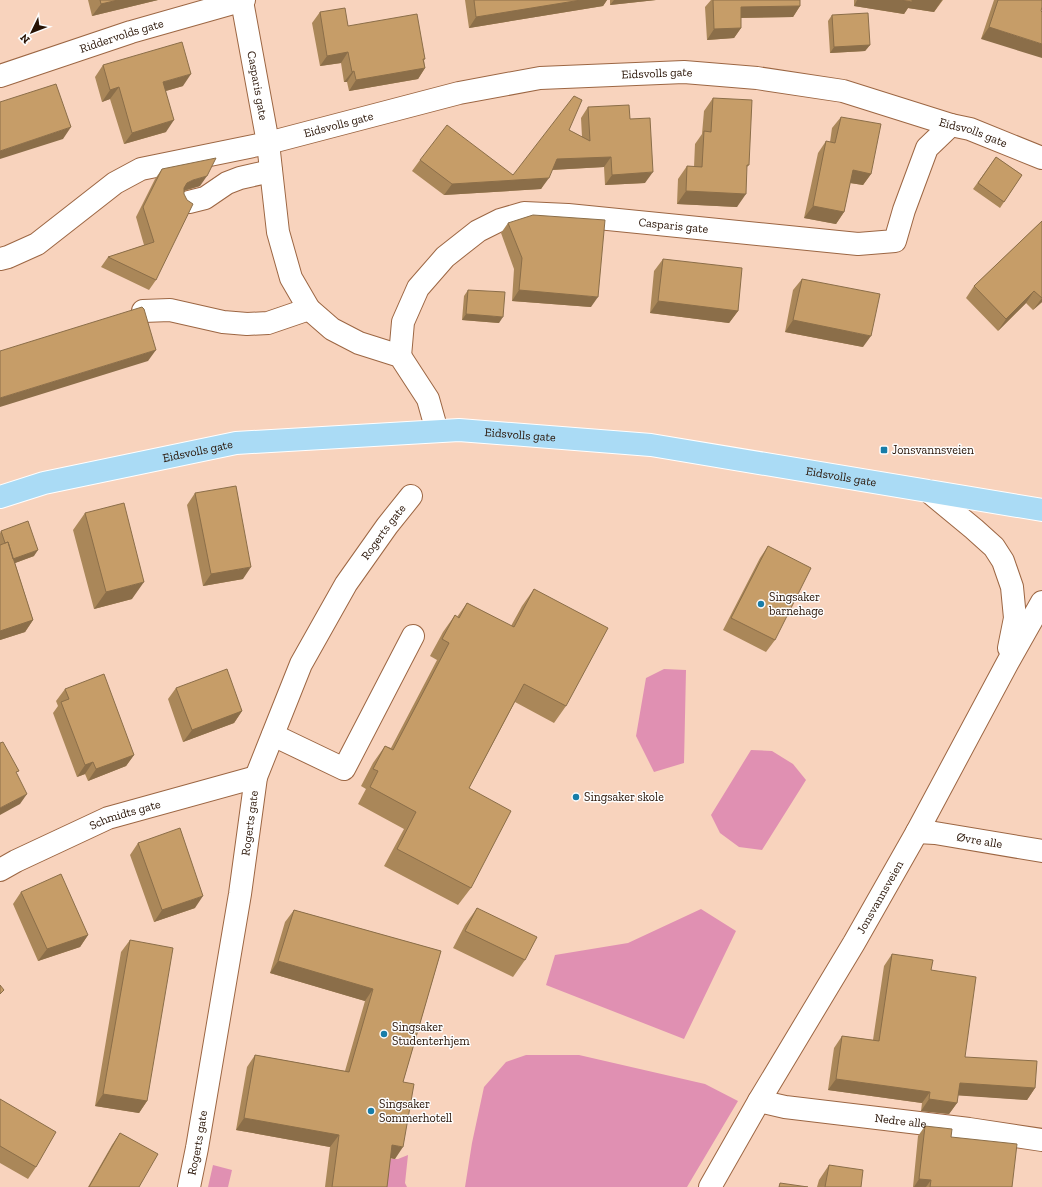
<svg xmlns="http://www.w3.org/2000/svg" width="1042" height="1187" font-family="'Zilla Slab',serif">
<style>
.green{fill:#e090b2}
.lines{fill:none;stroke-linecap:round;stroke-linejoin:round}
.minor-casing{stroke:#9c6643;stroke-width:24}
.major-casing{stroke:#fff;stroke-width:24}
.minor{stroke:#fff;stroke-width:22}
.major{stroke:#aadbf5;stroke-width:22}
.wall{fill:#aa8759}
.shaded-wall{fill:#8b6e49}
.building{fill:#c69d68;stroke:#8b6e49}
.poi-dot{fill:#187da8;stroke:#fdfdfd;stroke-width:1.5}
.labels{text-anchor:middle;stroke-width:3;stroke-linejoin:round;paint-order:stroke}
.street-label{font-size:12px;fill:#271204;stroke:#fdfdfd}
.poi-label{font-size:12px;fill:#271204;stroke:#fdfdfd;text-anchor:start}
</style>
<rect width="100%" height="100%" fill="#f8d3bd"/>
<path class="green" d="M664,669L686,670L684,763L654,772L636,736L646,678Z
M751,750L772,751L793,764L806,780L762,850L739,847L720,833L711,815Z
M701,909L736,931L684,1039L546,985L555,955L628,943Z
M526,1055H579L705,1084L738,1101L687,1187H465L472,1143L484,1087L506,1062Z
M408,1155L405,1183L407,1187H384L387,1159H398Z
M213,1165L232,1170L228,1187H208Z"/>
<g class="lines">
<g class="minor-casing">
<g id="minor">
<path id="s1" d="M242,1L268,143L278,232L291,278L309,309L332,329L359,343L400,356L428,399L437,431"/>
<path id="s2" d="M0,76L131,32L244,0"/>
<path d="M189,202L205,198L227,183L240,178L271,171"/>
<path id="s3" d="M0,259L8,257L37,244L115,183L141,169L268,143L459,93L540,78L684,72L757,78L843,91L951,125L970,129L1042,158"/>
<path d="M143,311L170,310L223,322L247,324L268,323L309,309"/>
<path id="s4" d="M400,356L403,322L418,288L445,257L478,231L500,220L524,213L568,215L858,244L895,241L904,210L927,148L951,125"/>
<path d="M928,491L974,529L994,547L1003,561L1012,587L1015,618L1009,648"/>
<path d="M273,735L344,769L413,636"/>
<path id="s5" d="M917,832L935,833L1042,851"/>
<path id="s6" d="M0,870L16,861L108,818L256,777"/>
<path id="s7" d="M759,1101L785,1107L969,1129L1042,1140"/>
<path id="s8" d="M189,1187L197,1148L240,894L256,777L301,664L346,584L387,526L411,496"/>
<path id="s9" d="M710,1187L759,1101L854,943L917,832L1008,662L1042,602"/>
</g>
</g>
<g class="major-casing">
<g id="major">
<path id="s10" d="M0,497L44,483L236,443L459,430L651,445L1042,510"/>
</g>
</g>
<use href="#minor" class="minor"/>
<use href="#major" class="major"/>
</g>
<path class="wall" d="M88,0H158L92,16Z
M465,0H607L603,6L469,28Z
M610,0H656L610,5Z
M711,0H800V6L793,17L741,18V28L734,38L707,40L705,7Z
M854,0H943L934,12L908,8L904,14L854,6Z
M994,0H1042L1041,11L981,39Z
M320,12L348,26L425,59L424,60L425,68L418,79L349,91L347,82H344L341,63L320,66L312,23Z
M832,15L870,45L865,51L830,53L828,21Z
M103,65L183,86L166,91V132L124,144L110,99L102,102L95,77Z
M713,98L749,165L747,167L737,207L677,204L678,179L687,166L694,167L695,144L702,134L704,111Z
M588,107L630,119L645,183L605,185L604,167L552,170L541,189L444,195L412,171L420,160L513,175L569,130L582,137L581,118Z
M841,117L871,174L863,185L850,183L844,212L836,224L804,218L818,153L826,141L830,142L832,128Z
M996,157L1022,175L1000,208L973,189Z
M162,169L200,186L184,191L156,280L149,290L101,267L108,257L144,245L136,217L155,179Z
M1042,221V302L1033,310L1026,303L998,331L966,298L974,286Z
M508,223L591,307L512,301L514,269L501,233Z
M663,259L738,311L729,323L650,313L654,271Z
M802,279L863,347L785,332L793,290Z
M468,290L499,323L462,320L464,296Z
M195,493L243,579L203,586L187,505Z
M85,513L132,599L94,609L73,530Z
M1,531L34,556L15,563L33,620L25,632L0,640V533Z
M768,546L775,640L766,652L723,630L760,558Z
M534,589L566,706L554,723L515,702L469,788L471,888L458,905L384,866L404,829L358,804L366,789L361,786L373,763L385,746L391,748L437,660L430,656L443,632L455,615L457,617L467,603L511,626L522,606Z
M176,688L242,711L234,723L183,742L168,699Z
M65,689L134,755L126,766L88,781L85,774L77,777L53,713L58,706L56,701Z
M138,843L195,908L154,922L130,855Z
M21,892L88,935L80,947L38,961L13,904Z
M477,908L525,960L513,977L453,948L465,925Z
M294,910L441,951L403,1082L395,1159L390,1158L387,1187H325L330,1147L236,1130L247,1067L255,1055L345,1071L365,1001L270,973L285,922Z
M130,940L147,1101L139,1113L95,1106L121,952Z
M892,954L931,970L965,1057L1035,1088L1027,1100L958,1095L957,1103L949,1114L921,1111L922,1103L828,1090L834,1048L842,1036L873,1040L884,966Z
M0,1099L36,1167L28,1179L0,1163Z
M925,1126L951,1137L1012,1187H913L918,1136Z
M120,1133L139,1187H88L112,1145Z
M829,1165L861,1187H817L819,1180Z"/>
<path class="shaded-wall" d="M118,0H158L92,16L101,4Z
M581,0H607L603,6L469,28L476,17Z
M614,0H656L610,5Z
M857,0H942L934,12L908,8L904,14L854,6Z
M800,6L793,17L733,18L741,7Z
M989,27L1042,44V58L981,39Z
M741,28L734,38L707,40L714,29Z
M870,45L865,51L830,53L834,47Z
M348,52L341,63L320,66L327,56Z
M425,68L418,79L349,91L356,80Z
M354,71L347,82H344L352,72Z
M191,74L183,86L155,94L163,82Z
M119,87L110,99L102,102L110,90Z
M174,120L166,132L124,144L132,133Z
M71,127L63,139L0,159V151Z
M611,157L604,167L549,170L557,159Z
M853,170L871,174L863,185L844,182Z
M653,172L645,183L605,185L612,175Z
M207,176L200,186L186,190L180,193L187,183L193,180Z
M549,178L541,189L444,195L452,184Z
M686,191L746,194L737,207L677,204Z
M813,206L844,212L836,224L804,218Z
M519,290L598,297L591,307L512,301Z
M1034,291L1026,303L998,331L1006,319Z
M1042,298V302L1033,310Z
M658,301L738,311L729,323L650,313Z
M466,314L503,317L499,323L462,320Z
M793,320L871,336L863,347L785,332Z
M156,350L148,361L0,407V398Z
M38,550L34,556L7,566L11,560Z
M251,567L243,579L203,586L211,574Z
M144,582L132,599L94,609L106,592Z
M33,620L25,632L0,640V631Z
M242,711L234,723L183,742L192,730Z
M134,755L126,766L88,781L96,769Z
M93,762L85,774L77,777L85,765Z
M27,794L20,804L0,815V808Z
M203,896L195,908L154,922L162,910Z
M88,935L80,947L38,961L47,949Z
M278,961L373,989L365,1001L270,973Z
M836,1079L930,1092L922,1103L828,1090Z
M960,1083L1035,1088L1027,1100L952,1095Z
M103,1094L147,1101L139,1113L95,1106Z
M929,1099L957,1103L949,1114L921,1111Z
M244,1118L339,1135L330,1147L236,1130Z
M392,1145L403,1147L395,1159L384,1157Z
M919,1179L931,1180L926,1187H914Z"/>
<path class="building" d="M100,0H118L101,4Z
M474,0H581L476,17Z
M713,0H800V6L741,7V28L714,29Z
M900,0H912V2Z
M998,0H1042V7L1041,11L1042,12V44L989,27Z
M345,8L348,26L417,14L425,59H423L425,68L356,80L354,71L352,72L348,52L327,56L320,12Z
M868,13L870,45L834,47L832,15Z
M182,42L191,74L163,82L174,120L132,133L119,87L110,90L103,65Z
M56,84L71,127L0,151V102Z
M574,96L582,100L569,130L590,141L588,107L629,105L630,119L650,118L653,172L612,175L611,157L557,159L549,178L452,184L420,160L447,125L513,175Z
M713,98L752,100L749,165H747L746,194L686,191L687,166L702,167L704,131L711,132Z
M841,117L881,124L871,174L853,170L844,212L813,206L826,141L835,143Z
M996,157L1022,175L1004,202L978,183Z
M216,158L207,176L193,180L187,183L184,188V194L187,200L193,204L156,280L108,257L154,242L143,207L162,169Z
M533,215L605,220L598,297L519,290L522,258L508,223Z
M1042,221V298L1034,291L1006,319L974,286Z
M663,259L742,268L738,311L658,301Z
M802,279L880,294L871,336L793,320Z
M468,290L505,292L503,317L466,314Z
M142,307L144,309L156,350L0,398V351Z
M236,486L251,567L211,574L195,493Z
M124,503L144,582L106,592L85,513Z
M28,521L38,550L13,559L8,542L5,543L1,531Z
M8,542L33,620L0,631V545Z
M768,546L811,568L775,640L731,618Z
M534,589L608,628L566,706L524,684L469,788L511,811L471,888L397,849L416,812L370,787L378,771L373,769L385,746L393,750L449,643L442,639L455,615L459,618L467,603L514,627Z
M227,669L242,711L192,730L176,688Z
M104,674L134,755L96,769L93,762L85,765L61,702L69,699L65,689Z
M3,742L19,771L16,772L27,794L0,808V743Z
M180,828L203,896L162,910L138,843Z
M61,874L88,935L47,949L21,892Z
M477,908L537,937L525,960L465,931Z
M294,910L441,951L403,1082L414,1084L403,1147L392,1145L387,1187H332L339,1135L244,1118L255,1055L349,1072L373,989L278,961Z
M130,940L173,948L147,1101L103,1094Z
M892,954L933,960L931,970L976,977L965,1057L1037,1061L1035,1088L960,1083L957,1103L929,1099L930,1092L836,1079L842,1036L879,1041Z
M0,985L4,990L0,994Z
M0,1099L56,1132L36,1167L0,1146Z
M925,1126L952,1129L951,1137L1017,1144L1012,1187H930L931,1180L919,1179Z
M120,1133L158,1154L139,1187H89Z
M829,1165L863,1170L861,1187H825Z
M780,1183L808,1187H779Z"/>
<g class="poi-dot">
<rect x="880" y="446" width="8" height="8" rx="2"/>
<circle cx="761" cy="604" r="4"/>
<circle cx="576" cy="797" r="4"/>
<circle cx="384" cy="1034" r="4"/>
<circle cx="371" cy="1111" r="4"/>
</g>
<g class="labels">
<g class="street-label">
<text dy="4" stroke="none"><textPath href="#s2" startOffset="128">Riddervolds gate</textPath></text>
<text dy="4" stroke="none"><textPath href="#s3" startOffset="695">Eidsvolls gate</textPath></text>
<text dy="4" stroke="none"><textPath href="#s1" startOffset="86">Casparis gate</textPath></text>
<text dy="4" stroke="none"><textPath href="#s3" startOffset="371">Eidsvolls gate</textPath></text>
<text dy="4" stroke="none"><textPath href="#s3" startOffset="1019">Eidsvolls gate</textPath></text>
<text dy="4" stroke="none"><textPath href="#s4" startOffset="354">Casparis gate</textPath></text>
<text dy="4" stroke="none"><textPath href="#s10" startOffset="527">Eidsvolls gate</textPath></text>
<text dy="4" stroke="none"><textPath href="#s10" startOffset="203">Eidsvolls gate</textPath></text>
<text dy="4" stroke="none"><textPath href="#s10" startOffset="851">Eidsvolls gate</textPath></text>
<text dy="4" stroke="none"><textPath href="#s8" startOffset="693">Rogerts gate</textPath></text>
<text dy="4" stroke="none"><textPath href="#s6" startOffset="137">Schmidts gate</textPath></text>
<text dy="4" stroke="none"><textPath href="#s8" startOffset="369">Rogerts gate</textPath></text>
<text dy="4" stroke="none"><textPath href="#s5" startOffset="63">Øvre alle</textPath></text>
<text dy="4" stroke="none"><textPath href="#s9" startOffset="336">Jonsvannsveien</textPath></text>
<text dy="4" stroke="none"><textPath href="#s7" startOffset="143">Nedre alle</textPath></text>
<text dy="4" stroke="none"><textPath href="#s8" startOffset="45">Rogerts gate</textPath></text>
</g>
<g class="poi-label">
<text x="892" y="454">Jonsvannsveien</text>
<text x="769" y="601">Singsaker<tspan x="769" dy="14">barnehage</tspan></text>
<text x="584" y="801">Singsaker skole</text>
<text x="392" y="1031">Singsaker<tspan x="392" dy="14">Studenterhjem</tspan></text>
<text x="379" y="1108">Singsaker<tspan x="379" dy="14">Sommerhotell</tspan></text>
</g>
</g>
<g transform="translate(32 32) rotate(227)" stroke="#fdfdfd" stroke-width="3" paint-order="stroke">
<path d="M0-3L7 15L0 10L-7 15Z" fill="#271204"/>
<text y="-6" font-size="11" font-weight="bold" text-anchor="middle" fill="#271204">N</text>
</g>
</svg>
